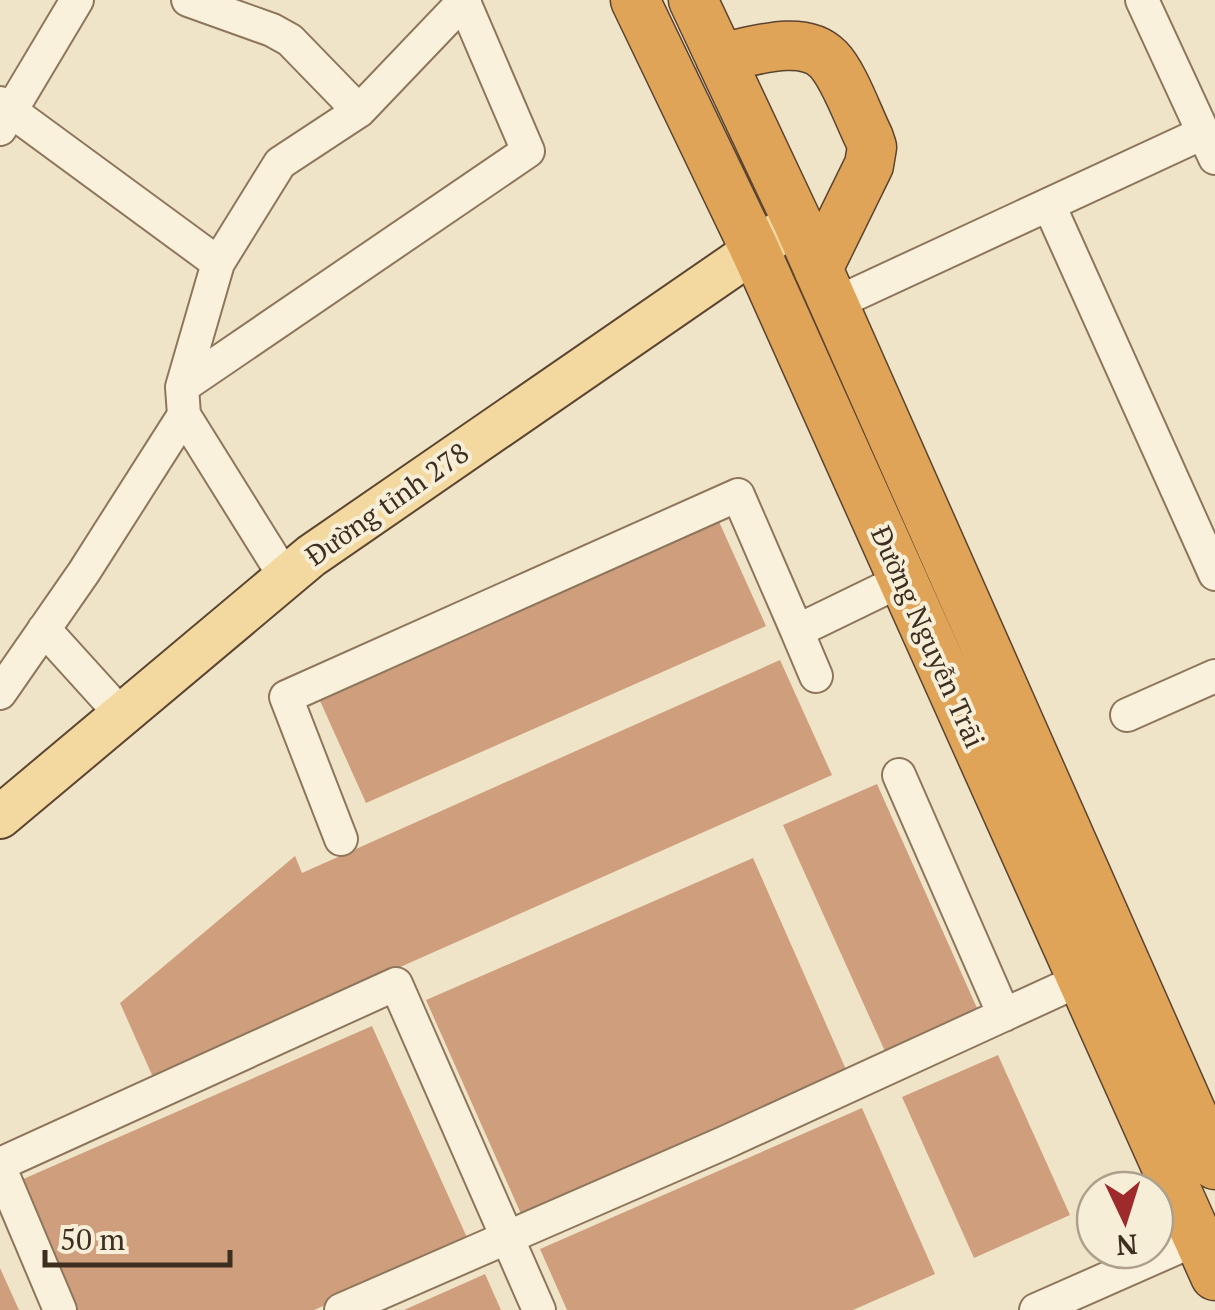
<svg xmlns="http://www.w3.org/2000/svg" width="1215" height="1310" font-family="'PT Serif',serif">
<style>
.building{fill:#cf9f7d}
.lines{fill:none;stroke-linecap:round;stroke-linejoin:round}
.minor-casing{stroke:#8d765c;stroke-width:36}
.major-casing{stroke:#5b4430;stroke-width:46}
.highway-casing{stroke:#5b4430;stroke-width:51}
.minor{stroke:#faf1dc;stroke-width:32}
.major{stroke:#f3d9a0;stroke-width:42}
.highway{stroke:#e0a458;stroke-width:48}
.labels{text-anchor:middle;stroke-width:8;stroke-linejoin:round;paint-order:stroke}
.street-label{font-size:28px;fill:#3d2e20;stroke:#f7eed8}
</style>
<rect width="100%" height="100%" fill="#f0e4c8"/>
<path class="building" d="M716,515L766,626L366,803L316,692Z
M780,660L832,775L353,988L156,1084L120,1003L295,856L302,873Z
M877,784L981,1017L888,1058L783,825Z
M753,858L848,1074L522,1216L426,1000Z
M372,1026L469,1242L314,1310H77L21,1180Z
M998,1055L1070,1215L974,1258L902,1097Z
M862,1108L935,1274L853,1310H567L540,1249Z
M0,1268L19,1310H0Z
M485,1274L501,1310H404Z"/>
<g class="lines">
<g class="minor-casing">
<path id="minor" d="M188,0L272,30L290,40L359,111
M1142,0L1215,158
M0,103L218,263
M0,129L77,0
M1049,205L1215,574
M834,304L1203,133
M182,387L528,151L464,2
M285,577L184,415L182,387L218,263L280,163L359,111L465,0
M44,629L121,714
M797,631L816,676
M0,693L84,572L184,415
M1127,715L1215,676
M899,775L1004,1015
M341,839L286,697L738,495L797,631L902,580
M0,1164L396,984L539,1310
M0,1168L60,1310
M341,1310L724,1143L1082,979
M1036,1310L1199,1238"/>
</g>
<g class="major-casing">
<path id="major" d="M0,817L311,556L797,221"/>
</g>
<g class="highway-casing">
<path id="highway" d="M635,0L755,250L1215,1276
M693,0L797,221L1215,1165
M720,58C751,52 803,33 828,59C844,75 858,116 869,138L872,147L869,165L818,269"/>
</g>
<use href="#minor" class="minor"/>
<use href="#major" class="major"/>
<use href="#highway" class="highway"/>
</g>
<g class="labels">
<g class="street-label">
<text transform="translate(387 504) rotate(-35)" y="10">Đường tỉnh 278</text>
<text transform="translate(928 637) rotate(66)" y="10">Đường Nguyễn Trãi</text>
</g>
</g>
<g transform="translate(1125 1220) rotate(176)"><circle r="48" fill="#f7eed8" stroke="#ada18e" stroke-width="2.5"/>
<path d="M0-8L18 38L0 25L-18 38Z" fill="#9e2a2b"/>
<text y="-15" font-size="28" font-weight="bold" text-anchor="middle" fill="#3d2e20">N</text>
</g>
<path d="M45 1250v15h185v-15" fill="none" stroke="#3d2e20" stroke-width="5"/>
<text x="60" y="1250" font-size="30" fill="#3d2e20" stroke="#f7eed8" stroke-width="8" paint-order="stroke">50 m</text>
</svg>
